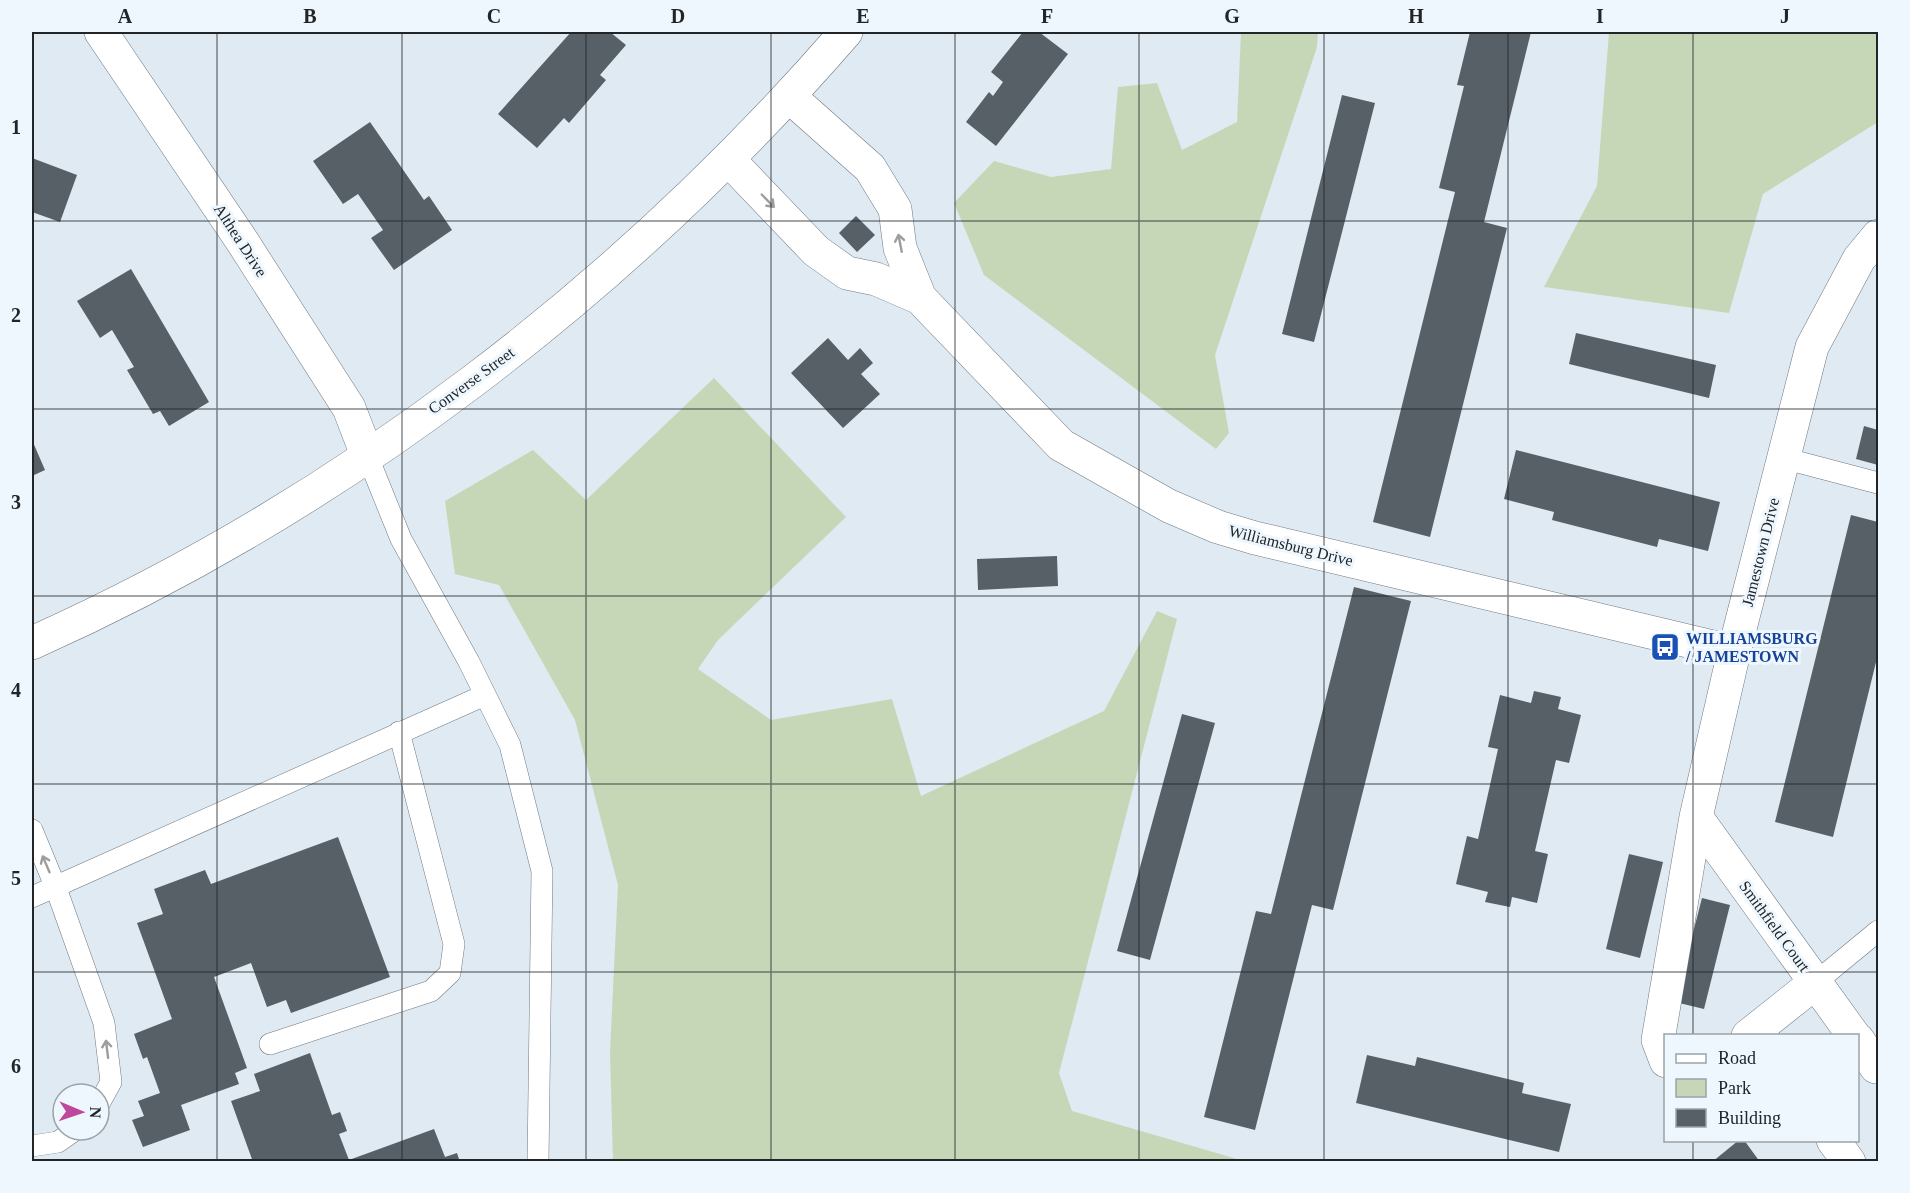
<svg xmlns="http://www.w3.org/2000/svg" width="1910" height="1193" font-family="Georgia,serif">
<style>
.green{fill:#c6d7b8}
.building{fill:#576067}
.lines{fill:none;stroke-linecap:round;stroke-linejoin:round}
.service-casing{stroke:#707981;stroke-width:22}
.minor-casing{stroke:#707981;stroke-width:34}
.secondary-casing{stroke:#707981;stroke-width:34}
.service{stroke:#fff;stroke-width:21}
.minor{stroke:#fff;stroke-width:33}
.secondary{stroke:#fff;stroke-width:33}
.oneway{stroke:#9b9d9e}
.grid{fill:none;stroke:#212528;stroke-width:1.5;stroke-opacity:0.55}
.labels{text-anchor:middle;stroke-width:6;stroke-linejoin:round;paint-order:stroke}
.street-label{font-size:16px;fill:#212528;stroke:#eef7fe}
.transit-label{font-size:16px;font-weight:bold;fill:#164399;stroke:#eef7fe;text-anchor:start}
.neatline{fill:none;stroke:#212528;stroke-width:2}
.grid-label{font-size:20px;text-anchor:middle;font-weight:bold;fill:#212528}
</style>
<rect width="100%" height="100%" fill="#dfeaf3"/>
<path class="green" d="M1241,32H1318L1317,47L1215,355L1229,433L1216,449L984,275L954,203L994,161L1051,177L1111,169L1118,87L1157,83L1182,150L1237,122Z
M1609,32H1878V122L1763,194L1729,313L1544,287L1597,186Z
M714,378L846,517L718,640L698,669L771,720L892,699L921,796L1104,711L1157,611L1177,619L1059,1073L1072,1111L1244,1161H613L610,1052L618,885L575,720L499,585L455,574L445,501L533,450L586,500Z"/>
<path class="building" d="M571,32H610L626,45L600,75L606,80L569,123L564,118L537,148L498,114Z
M1023,32H1039L1068,54L996,146L966,122L989,92L993,96L1003,82L991,72Z
M1470,32H1531L1484,222L1507,228L1430,537L1373,522L1455,192L1439,188L1464,86L1457,85Z
M1342,95L1375,103L1314,342L1282,334Z
M370,122L424,200L429,196L452,230L394,270L371,238L383,230L358,194L343,204L313,161Z
M32,158L77,175L60,222L32,212Z
M856,216L875,235L857,252L839,233Z
M131,269L209,402L169,426L160,411L153,414L127,370L134,367L112,330L100,338L77,301Z
M1576,333L1716,365L1709,398L1569,364Z
M828,338L848,360L860,348L873,363L861,374L880,394L843,428L791,373Z
M1864,426L1878,430V465L1856,459Z
M32,440L45,470L32,476Z
M1516,450L1720,502L1708,551L1659,539L1657,547L1552,520L1554,512L1504,499Z
M1851,515L1878,522V654L1833,837L1775,822Z
M1057,556L1058,586L978,590L977,559Z
M1354,587L1411,601L1333,910L1312,905L1255,1130L1204,1117L1256,911L1271,914Z
M1534,691L1561,697L1558,709L1581,715L1569,763L1556,760L1535,851L1548,854L1537,903L1512,897L1510,907L1485,902L1488,892L1456,884L1467,836L1478,839L1498,749L1488,747L1500,695L1531,703Z
M1182,714L1215,723L1150,960L1117,951Z
M338,837L390,977L291,1013L286,1000L267,1007L251,963L214,977L247,1068L235,1073L239,1084L181,1105L190,1130L143,1147L132,1120L144,1116L138,1101L160,1093L147,1057L143,1059L134,1034L172,1019L137,923L163,914L154,889L205,870L211,884Z
M1629,854L1663,862L1640,958L1606,949Z
M1702,898L1730,905L1704,1009L1675,1002Z
M310,1053L332,1115L340,1112L347,1131L339,1134L349,1160L434,1129L445,1157L457,1153L460,1162H253L231,1101L260,1091L254,1074Z
M1367,1055L1415,1066L1417,1057L1524,1083L1522,1093L1571,1104L1559,1152L1356,1103Z
M1739,1140H1744L1760,1162H1712Z"/>
<g class="lines">
<g class="service-casing">
<path id="service" d="M367,455L401,539L469,662L510,745L542,871L538,1162
M1783,458L1878,483
M32,830L56,888L104,1023L111,1082L99,1104
M32,897L485,695
M1816,982L1878,931
M270,1044L431,991L450,973L454,944L399,732
M32,1146L58,1142L75,1130"/>
</g>
<g class="minor-casing">
<path id="minor" d="M101,32L242,241L349,408L367,455
M790,97L870,168L895,209L900,248L920,298L1061,445L1169,506L1218,527L1255,538L1734,652
M728,159L816,251L847,273L876,279L920,298
M1696,817L1854,1036
M1748,1036L1816,982
M1858,1040L1876,1067
M1666,1061L1658,1040L1696,817L1734,652L1812,347L1859,259L1878,236
M1833,1140L1849,1162"/>
</g>
<g class="secondary-casing">
<path id="secondary" d="M32,643C343,504 623,289 846,32"/>
</g>
<use href="#service" class="service"/>
<use href="#minor" class="minor"/>
<use href="#secondary" class="secondary"/>
</g>
<defs><path id="oneway-shaft" d="M-6 0H5M1.5-3L5.5 0L1.5 3" fill="none" stroke-width="1.6" stroke-linecap="round" stroke-linejoin="round" transform="scale(1.5)"/></defs>
<g class="oneway">
<use href="#oneway-shaft" transform="translate(768 201) rotate(46)"/>
<use href="#oneway-shaft" transform="translate(900 243) rotate(-101)"/>
<use href="#oneway-shaft" transform="translate(46 864) rotate(-113)"/>
<use href="#oneway-shaft" transform="translate(107 1049) rotate(-97)"/>
</g>
<path class="grid" d="M217,32V1162M402,32V1162M586,32V1162M771,32V1162M955,32V1162M1139,32V1162M1324,32V1162M1508,32V1162M1693,32V1036M32,221H1878M32,409H1878M32,596H1878M32,784H1878M32,972H1878M1693,1140V1162"/>
<defs>
<g id="bus-square" transform="scale(1.5)"><rect x="-9" y="-9" width="18" height="18" rx="4" fill="#1a4fb4" stroke="#eef7fe"/><path d="M-5-6H5V4H4V6H2V4H-2V6H-4V4H-5ZM-3.5-4V0h7V-4ZM-3.5 1.2v1.5H-2V1.2ZM2 1.2v1.5H3.5V1.2Z" fill="#fff"/></g>
</defs>
<g fill-rule="evenodd">
<use href="#bus-square" x="1665" y="647"/>
</g>
<g class="labels">
<g class="street-label">
<text transform="translate(241 240) rotate(57)" y="6">Althea Drive</text>
<text transform="translate(471 380) rotate(-36)" y="6">Converse Street</text>
<text transform="translate(1291 545) rotate(14)" y="6">Williamsburg Drive</text>
<text transform="translate(1760 552) rotate(-76)" y="6">Jamestown Drive</text>
<text transform="translate(1775 926) rotate(54)" y="6">Smithfield Court</text>
</g>
<g class="transit-label">
<text x="1686" y="644">WILLIAMSBURG<tspan x="1686" dy="18">/ JAMESTOWN</tspan></text>
</g>
</g>
<rect width="1910" height="1193" fill="none" stroke="#eef7fe" stroke-width="66"/>
<rect x="1664" y="1034" width="195" height="108" fill="#eef7fe" stroke="#9ca3a8" stroke-width="1.5"/>
<rect x="1676" y="1054" width="30" height="9" fill="#ffffff" stroke="#9ca3a8" stroke-width="1.5"/>
<text x="1718" y="1064" font-size="18" fill="#212528">Road</text>
<rect x="1676" y="1079" width="30" height="18" fill="#c6d7b8" stroke="#9ca3a8" stroke-width="1.5"/>
<text x="1718" y="1094" font-size="18" fill="#212528">Park</text>
<rect x="1676" y="1109" width="30" height="18" fill="#576067" stroke="#9ca3a8" stroke-width="1.5"/>
<text x="1718" y="1124" font-size="18" fill="#212528">Building</text>
<g transform="translate(81 1112) rotate(92)"><circle r="28" fill="#eef7fe" stroke="#9ca3a8" stroke-width="1.5"/>
<path d="M0-4.5L10 22L0 15L-10 22Z" fill="#c0489c"/>
<text y="-9" font-size="16" font-weight="bold" text-anchor="middle" fill="#212528">N</text>
</g>
<rect x="33" y="33" width="1844" height="1127" class="neatline"/>
<g class="grid-label">
<text x="125" y="23">A</text>
<text x="310" y="23">B</text>
<text x="494" y="23">C</text>
<text x="678" y="23">D</text>
<text x="863" y="23">E</text>
<text x="1047" y="23">F</text>
<text x="1232" y="23">G</text>
<text x="1416" y="23">H</text>
<text x="1600" y="23">I</text>
<text x="1785" y="23">J</text>
<text x="16" y="134">1</text>
<text x="16" y="322">2</text>
<text x="16" y="509">3</text>
<text x="16" y="697">4</text>
<text x="16" y="885">5</text>
<text x="16" y="1073">6</text>
</g>
</svg>
